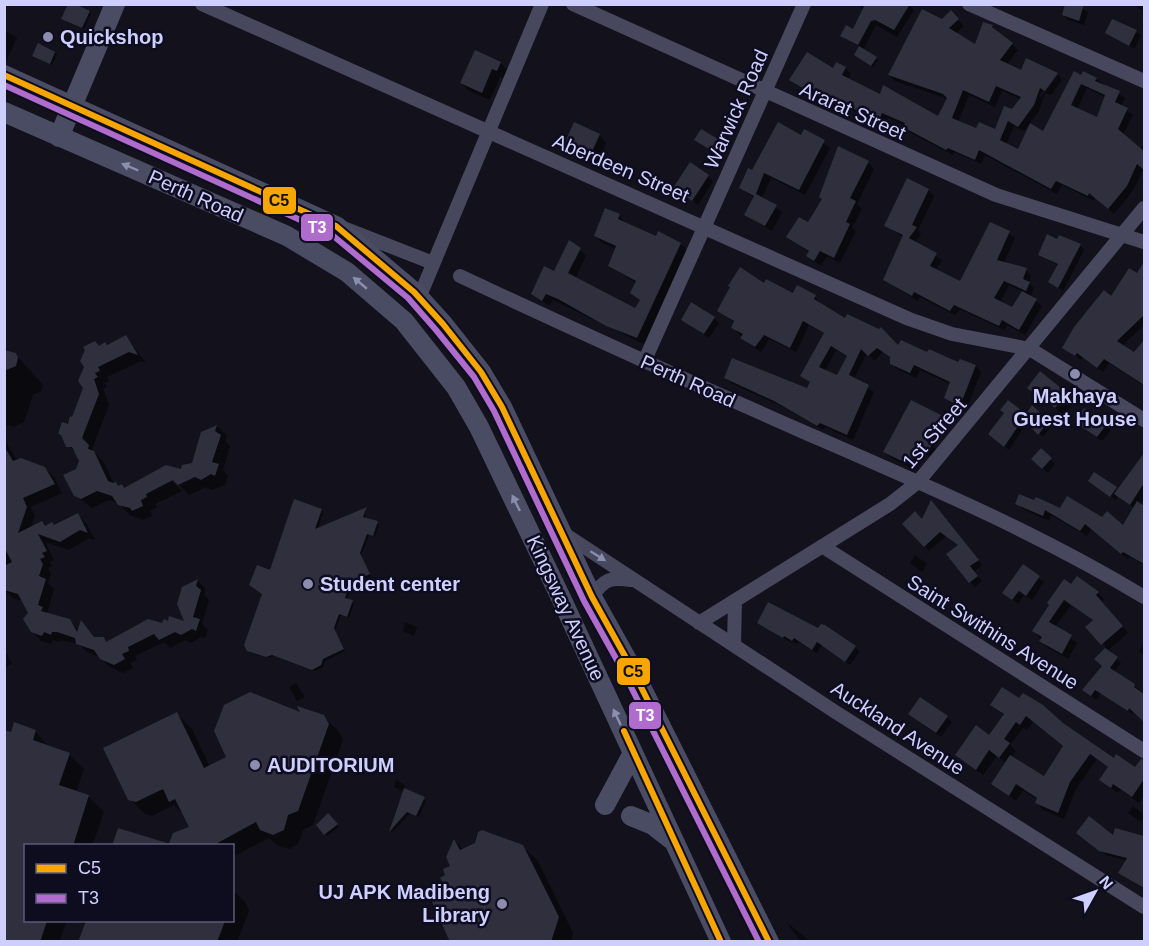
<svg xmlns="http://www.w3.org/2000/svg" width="1149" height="946" font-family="Arial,sans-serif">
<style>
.shadow{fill:#0007;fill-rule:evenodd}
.building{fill:#302f3e;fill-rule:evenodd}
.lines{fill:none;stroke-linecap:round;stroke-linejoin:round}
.street{stroke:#47485d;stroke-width:14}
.secondary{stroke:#494c63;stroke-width:20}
.bus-1-casing{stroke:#0e0d20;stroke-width:10}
.bus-2-casing{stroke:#0e0d20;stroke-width:10}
.bus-1{stroke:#f7a600;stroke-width:6}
.bus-2{stroke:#b06ccc;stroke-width:6}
.oneway{fill:#8c8eb0}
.oneway2{fill:#8a8cae}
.poi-dot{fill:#8c8caf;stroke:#0e0d20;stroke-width:2}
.labels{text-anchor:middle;stroke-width:5;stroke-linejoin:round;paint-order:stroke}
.poi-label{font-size:20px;font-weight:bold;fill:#cecffe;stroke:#0e0d20;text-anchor:start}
.street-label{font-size:20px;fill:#cecffe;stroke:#0e0d20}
.line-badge{stroke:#0e0d20;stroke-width:2}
.badge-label{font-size:16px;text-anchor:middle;font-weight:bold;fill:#fff}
.pale-badge-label{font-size:16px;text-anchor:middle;font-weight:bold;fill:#111}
</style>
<rect width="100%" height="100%" fill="#12111c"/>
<path class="shadow" d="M858,4H908L914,10L897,37L876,25L863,50L878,60L873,67L858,57L860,47L842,35L854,31L863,10Z
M1075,4L1088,12L1084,25L1068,20L1064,15Z
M1134,4H1144V12L1138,8Z
M89,12L91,14L84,29L65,21Z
M951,12L964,26L955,34L975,46L992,27L1018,50L1006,65L1022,72L1055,74L1039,96L1041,97L1058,75L1062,80L1051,95L1045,93L1039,111L1029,124L1044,133L1074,73L1096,79L1125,98L1121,107L1133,115L1123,135L1140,149L1144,144V169L1132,192L1114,214L1095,197L1094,201L1062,185L1057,194L985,155L981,164L954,152L953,155L911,133L906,126L888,118L885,126L820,94L817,98L791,80L845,68L851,74L848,80L938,118L948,99L895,81L889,75ZM1087,88L1106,98L1097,119L1077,110ZM1002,91L1021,99L995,131L977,130L958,122L969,95L995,107ZM1029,125L1018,152L1006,145L1014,126L1024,131Z
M1113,21L1141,35L1134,49L1107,33Z
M4,30L17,38L4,65Z
M476,52L501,63L508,71L505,78L500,77L490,100L469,91L461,83Z
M55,53L57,55L52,65L36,57Z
M804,131L830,148L805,195L771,178L762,198L782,212L772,231L746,215L754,198L741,188L753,172L802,137Z
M599,135L606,143L597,165L572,154L564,146Z
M696,140L722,143L727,148L722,157Z
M868,162L874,169L857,204L862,209L852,228L856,231L840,263L827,256L821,266L808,256L810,253L788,237L808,224Z
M690,165L713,181L698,205L675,188Z
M928,190L934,196L918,230L921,234L915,243L942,260L936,270L961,283L991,224L1015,238L1004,263L1026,270L1031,275L1029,283L1034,288L1030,297L1042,306L1025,335L1007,325L1004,330L960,309L955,315L920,297L918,301L884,280L904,237L886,226ZM1009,285L1023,292L1013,309L1000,303Z
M606,210L620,216L625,224L657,238L680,244L687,250L644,344L553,300L549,306L533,294L580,250L586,256L575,279L636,310L641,301L632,293L636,283L609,266L616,249L602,243L595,236Z
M1058,241L1080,245L1084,250L1063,291L1050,282L1059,266L1040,255Z
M1129,270L1144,277V325L1122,346L1134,354L1144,342V386L1109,363L1103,372L1083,357L1081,360L1064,348L1112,298Z
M765,285L793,295L797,287L815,297L820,304L899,348L959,364L960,360L976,366L981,372L966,410L945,397L951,384L920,370L916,378L897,369L891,363V358L883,352L874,361L867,353L854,379L874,392L853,440L825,427L823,430L781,406L731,383L725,378L808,390L811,383L802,376L825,334L809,325L796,352L769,339L761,352L748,343L733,328L735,323L719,311ZM836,350L848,357L838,377L825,371Z
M714,318L719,323L709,338L682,319Z
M126,337L146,363L141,361L107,377L109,381L104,383L107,387L103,389L109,405L92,449L104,463L114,484L125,489L194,465L203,433L217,426L227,436L225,441L230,446L223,470L228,476L225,485L212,490L206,487L189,495L174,479L172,481L182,491L155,504L157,507L150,511L152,516L143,520L130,515L119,504L109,500L92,508L75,495L81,460L60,434L73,419L100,347Z
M4,353L15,354L43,385L41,391L33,395L24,422L14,427L4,424Z
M1029,388L1066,394L1074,402L1064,415Z
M1032,408L1052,426L1043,437L1027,422L1009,450L994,438L1006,413L1026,416Z
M940,416L946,422L933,447L938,452L934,458L924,454L919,465L913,461L910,467L891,458L885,452Z
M1106,425L1111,430L1102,441L1081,426Z
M4,438L17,461L45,468L54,477L62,493L30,507L35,516L31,528L42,523L46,527L54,526L77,514L86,523L95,540L89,538L69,550L45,542L54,560L50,562L52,566L48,568L51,574L48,583L54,589L47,613L69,620L79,630L82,622L96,639H103L107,643L163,625L187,624L183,588L198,581L206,589L204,595L209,600L202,624L208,630L205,638L201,637L191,643L185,640L170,648L164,642L135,656L137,660L130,663L133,668L123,673L110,667L100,657L87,652L79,644L61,640L60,642L53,640L51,644L41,641L32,631L30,613L24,601L13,598L4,590Z
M1041,451L1055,464L1048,473L1033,459Z
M1144,456V499L1140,505L1144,507V565L1130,557L1128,559L1091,529L1087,536L1051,515L1049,521L1023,509L1017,503L1060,509L1123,527L1134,508L1118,496L1116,500L1090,481L1118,491Z
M935,506L982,565L974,572L982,581L975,587L970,582L959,546L946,536L929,551L904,524L923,521Z
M366,508L365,519L379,525L375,537L369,535L361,556L371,577L351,585L347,600L354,604L349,618L341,615L335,631L345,651L325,661L323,667L315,671L275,656L268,658L251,653L248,650L271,572L321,510L323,512L318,530Z
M915,555L927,564L922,572L910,563Z
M1023,566L1044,582L1032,600L1024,595L1018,604L1009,597Z
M1071,586L1098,593L1104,599L1101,602L1128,633L1107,651L1121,663L1114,672L1144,693V721L1134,712L1133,714L1101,693L1096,700L1089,694L1104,666L1096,659L1107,648L1088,627L1094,621L1071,605L1055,627L1077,643L1068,659L1047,647L1034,631Z
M405,622L417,627L414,636L403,631Z
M759,623L855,647L859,652L850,665L822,645L817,653L799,642L797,644L788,641Z
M1144,641V656L1139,651Z
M4,649L12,664L4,668Z
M296,683L305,697L297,701L289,687Z
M992,705L1062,724L1114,760L1135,770L1140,763L1144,766V795L1139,803L1121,790L1118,793L1108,786L1101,779L1109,768L1097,759L1076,789L1064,819L1043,810L1037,803L1038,800L1023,790L1016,801L993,784L1006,763L997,756L983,775L957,755L989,737L1005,716ZM1033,722L1064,747L1044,778L1011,757L1016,751L1010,745L1023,728L1027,730Z
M177,714L192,729L210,767L303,715L323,716L339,732L343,740L313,825L303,830L298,844L289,849L277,845L269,838L232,857V846H170L191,827L185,816L174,805L152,816L145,814L130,799Z
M947,717L952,722L941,737L915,718Z
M35,731L49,747L69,754L84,769L76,792L89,797L104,812L92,846H26V920H67L59,942H4L12,734Z
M396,780L405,785L404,789L426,801L419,817L410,813L392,833L404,792L394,787Z
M1133,806L1144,815L1141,822L1128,813Z
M328,815L339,827L327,836L318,825Z
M1116,830L1144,838V889L1120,873L1127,861L1106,855L1082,837H1114Z
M455,841L464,850L522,846L538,861L573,933L571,942H452L439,900L452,866Z
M232,890L245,902L249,911L237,942H80L86,925L75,920H232Z
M786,922L811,942H801Z"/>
<path class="building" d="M68,4H75L90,11L82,28L61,19Z
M865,4H910L894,30L875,20L871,21L858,45L840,36L846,25L853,29Z
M1065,4H1084L1079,21L1062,15Z
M922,9L942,19L951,10L959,19L949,28L975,44L983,22L993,25L992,27L1013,43L1000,60L1021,70L1026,58L1058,73L1045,91L1040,88L1034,105L1018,127L1008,121L1000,140L1018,149L1030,123L1043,131L1074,71L1081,75L1083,71L1097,78L1095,81L1120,91L1115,102L1128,108L1118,129L1144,151V170L1137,164L1127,186L1108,209L1089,193L1088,196L1056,181L1051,189L979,150L975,160L948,148L946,150L903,127L905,123L882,113L879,121L813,89L811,93L789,80L807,52L833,68L836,62L846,67L842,75L880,94L883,85L938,116L947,98L943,94L888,75ZM1081,84L1105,95L1097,117L1071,105ZM996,86L1021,97L1012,109L1004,106L995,129L979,122L976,128L952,118L963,90L989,102Z
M1112,19L1137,30L1129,46L1105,33Z
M38,43L55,52L50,64L32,56Z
M859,46L877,57L871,66L854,55Z
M475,50L501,62L497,71L492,69L482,93L460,83Z
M574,122L600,134L589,158L563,147Z
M778,122L801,135L804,129L825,140L799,190L764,173L756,194L777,205L765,226L744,215L754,196L739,188L748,168L752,170Z
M701,129L723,142L716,153L694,140Z
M838,146L869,161L850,198L856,201L846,222L850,224L834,258L820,251L814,261L806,256L809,251L786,237L799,217L808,222L822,199L819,197Z
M690,162L709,175L692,201L673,188Z
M907,178L929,189L912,225L917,227L909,238L937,253L930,266L960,281L990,222L1010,231L997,260L1027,268L1023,279L1030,282L1026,291L1004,281L994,298L1012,307L1022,291L1037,299L1019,330L1002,320L999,326L954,305L950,311L914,292L912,296L883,280L903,235L884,226Z
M605,208L620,214L618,219L656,236L658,231L681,243L637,338L606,326L558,299L546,294L542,301L531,294L544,266L554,271L569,240L581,248L568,273L635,308L640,300L630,293L636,281L608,266L616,246L594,236Z
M1047,234L1057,239L1059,235L1081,244L1058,288L1048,282L1058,264L1038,255Z
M1144,262V315L1117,341L1134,352L1144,340V385L1104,359L1097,368L1077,353L1075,356L1062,348L1074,327L1104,290L1111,296L1129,268L1137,273Z
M740,267L764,283L766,279L793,293L797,285L816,295L814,299L845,318L847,314L879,329L881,327L898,345L901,340L927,352L929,349L958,362L960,359L976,365L960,406L944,398L950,382L914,365L910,373L890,364V357L877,348L868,356L861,349L849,375L869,385L847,435L820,423L817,426L774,401L724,378L732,358L807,388L810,382L800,376L824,333L803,321L790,348L764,335L755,347L740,338L743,334L731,328L734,321L717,311L730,287L728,286ZM831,346L847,356L837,375L819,367Z
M691,302L715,317L704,334L681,320Z
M126,335L138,355L129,352L98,367L100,371L95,373L98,377L94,379L99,394L82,438L89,445L88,449L94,451L108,481L113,483L116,482L118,486L122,484L124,488L166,465L181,469L182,465L192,463L201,432L217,425L215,431L221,435L212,462L219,464L215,476L211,474L201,480L195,477L178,485L173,480L146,494L147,497L141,500L143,506L132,511L130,508L118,505L112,496L97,491L81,499L74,496L63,475L76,469L79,461L72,447H66L61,435L58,434L62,422L68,424L70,416L72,417L83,388L78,381L84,367L80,361L85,350L83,347L95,341L99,346L105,342L107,345Z
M4,350L16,353L18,358L16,366L4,371Z
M1040,371L1067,393L1055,408L1027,388Z
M911,400L941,415L927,442L932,444L928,453L918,448L913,459L906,456L904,462L883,452Z
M1008,400L1026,414L1032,405L1049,421L1038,435L1023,419L1004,447L988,434L1004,413L1000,410Z
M1084,408L1107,424L1097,437L1074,422Z
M4,446L13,461L21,458L45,467L55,484L23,498L27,507L18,533L42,521L45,526L52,522L54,525L78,513L88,533L80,530L60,542L38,534L47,551L42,553L45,557L40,559L43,564L39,576L46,579L38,605L43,607L41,611L70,619L77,632L81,620L94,637H104L106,642L148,619L162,623L164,619L168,621L169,616L184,621L177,604L179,597L182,587L198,579L196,586L201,590L193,617L200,619L196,631L192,629L181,635L175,632L159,640L154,634L128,647L129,651L122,654L125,659L114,665L100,659L94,650L76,644L75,638L57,632H52L51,635L44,632L42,636L31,632L23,619L28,613L18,594L4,590V566L12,562L4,547Z
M1041,448L1052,458L1042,469L1031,459Z
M1144,453V483L1130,505L1114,494Z
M1094,472L1117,487L1110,497L1088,481Z
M1019,494L1034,500L1036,497L1060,508L1067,496L1102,517L1107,511L1123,525L1137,501L1144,506V564L1123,552L1121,554L1085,524L1080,531L1045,510L1043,516L1015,504Z
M294,499L322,509L315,529L367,507L363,517L378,521L373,536L367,534L360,553L370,574L350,583L345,598L353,600L347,617L339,614L334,628L344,649L323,659L321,665L312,670L272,655L266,657L247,651L244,645L262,594L249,585L257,565L270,570Z
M931,500L979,560L970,566L978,576L969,583L946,554L958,545L940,532L924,547L902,524L915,511L922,519Z
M1023,564L1040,576L1026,596L1019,591L1012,600L1002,593Z
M1077,576L1099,592L1096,595L1123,626L1101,645L1085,627L1093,620L1064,600L1049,622L1072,635L1062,654L1039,641L1042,637L1032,631L1049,605L1047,603L1064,579L1071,584Z
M768,602L818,628L821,624L825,625L856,646L845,662L817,642L812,650L794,638L792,641L784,636L783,638L757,623Z
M1105,648L1118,657L1110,668L1135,684L1134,687L1144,694V722L1129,708L1128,711L1095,690L1091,696L1082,690L1102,666L1094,659Z
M1002,687L1019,698L1023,693L1043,705L1063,723L1114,758L1116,754L1135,767L1141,759L1144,760V779L1132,797L1113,784L1111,788L1099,780L1108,767L1090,754L1070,782L1058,813L1035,803L1037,798L1016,784L1009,796L991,784L1010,755L1044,776L1063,746L1026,716L1020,725L1016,722L1004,739L1010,743L999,758L989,750L976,770L955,755L976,725L989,735L1004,714L990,705Z
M250,692L300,712L297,706L324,715L329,724L298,811L288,815L284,830L273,835L260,830L256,822L212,846H168L173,833L189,827L175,799L169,802L163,789L136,802L128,800L103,748L177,712L204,768L226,757L214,731L224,705Z
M920,697L948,716L936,733L908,714Z
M14,722L36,730L33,740L70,753L59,785L89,795L73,846H26V921H47L40,942H4V730L11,732Z
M404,788L425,797L416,816L407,812L389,832Z
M328,813L338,824L324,835L316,825Z
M1089,816L1113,835L1115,828L1144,836V888L1118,873L1127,858L1099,851L1076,833Z
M118,828L167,843V846H112Z
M482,830L523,845L559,917L551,942H450L432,902L437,900L434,894L440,891L437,886L443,883L440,878L445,875L443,869L450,866L446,857L454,839L460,850L475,843L478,832Z
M86,921H225L217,942H78Z"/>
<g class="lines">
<path class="street" d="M202,4L909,319L952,334L1030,349L1144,420
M573,4L996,195L1144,242
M969,4L1144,81
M346,229L433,263
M460,276C575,330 690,382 806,433C921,483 1037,532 1144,597
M419,298L542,4
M644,362L804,4
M563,533L837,713L1144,907
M822,546L1144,751
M592,597C604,579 610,577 631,580
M699,623L890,504L918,482L1144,208
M734,645L735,601"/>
<path class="secondary" d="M4,75L336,226L414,292L443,324L481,372L502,407L592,597L631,667L769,942
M4,112L287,236L347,272L404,321L456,387L479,427L561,598L721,942
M59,137L115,4
M605,805L633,753
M631,816L653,825L671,839"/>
<g class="bus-1-casing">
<path id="bus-1" d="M4,75L336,226L414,292L443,324L481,372L502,407L592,597L631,667L769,942
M624,731L721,942"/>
</g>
<g class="bus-2-casing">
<path id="bus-2" d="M4,85L331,234L408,298L436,330L474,377L494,411L584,601L623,671L759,942"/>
</g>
<use href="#bus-1" class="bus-1"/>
<use href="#bus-2" class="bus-2"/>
</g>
<defs><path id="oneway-solid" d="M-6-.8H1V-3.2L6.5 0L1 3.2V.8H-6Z" transform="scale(1.5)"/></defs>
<g class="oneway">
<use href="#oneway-solid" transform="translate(130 167) rotate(-157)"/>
<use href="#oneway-solid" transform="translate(360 283) rotate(-140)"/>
<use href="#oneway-solid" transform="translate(516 503) rotate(-116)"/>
<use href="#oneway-solid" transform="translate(617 717) rotate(-115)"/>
</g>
<use class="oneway2" href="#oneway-solid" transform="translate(598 556) rotate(32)"/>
<g class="poi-dot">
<circle cx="48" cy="37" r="6"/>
<circle cx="1075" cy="374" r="6"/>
<circle cx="308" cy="584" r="6"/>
<circle cx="255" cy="765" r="6"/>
<circle cx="502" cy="904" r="6"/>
</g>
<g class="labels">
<g class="poi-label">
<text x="60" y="44">Quickshop</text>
<text x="1075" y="403" text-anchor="middle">Makhaya<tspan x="1075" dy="23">Guest House</tspan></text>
<text x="320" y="591">Student center</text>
<text x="267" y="772">AUDITORIUM</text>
<text x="490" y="899" text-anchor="end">UJ APK Madibeng<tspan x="490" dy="23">Library</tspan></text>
</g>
<g class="street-label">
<text transform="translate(736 109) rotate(-66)" y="7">Warwick Road</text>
<text transform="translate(853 111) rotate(24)" y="7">Ararat Street</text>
<text transform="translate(621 168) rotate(23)" y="7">Aberdeen Street</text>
<text transform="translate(196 196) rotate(24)" y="7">Perth Road</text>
<text transform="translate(688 381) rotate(24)" y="7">Perth Road</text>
<text transform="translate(934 433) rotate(-49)" y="7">1st Street</text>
<text transform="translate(566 608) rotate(65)" y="7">Kingsway Avenue</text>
<text transform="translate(993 632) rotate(32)" y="7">Saint Swithins Avenue</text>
<text transform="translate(898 728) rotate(33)" y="7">Auckland Avenue</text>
</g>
</g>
<g class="line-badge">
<rect x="262" y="186" width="35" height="29" rx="6" fill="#f7a600"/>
<rect x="300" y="213" width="34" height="29" rx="6" fill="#b06ccc"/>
<rect x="616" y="657" width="35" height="29" rx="6" fill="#f7a600"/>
<rect x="628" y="701" width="34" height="29" rx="6" fill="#b06ccc"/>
</g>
<g class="badge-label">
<text x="317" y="233">T3</text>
<text x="645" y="721">T3</text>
</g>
<g class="pale-badge-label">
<text x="279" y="206">C5</text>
<text x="633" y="677">C5</text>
</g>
<rect width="1149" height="946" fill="none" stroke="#cecffe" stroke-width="12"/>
<rect x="24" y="844" width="210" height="78" fill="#0e0d20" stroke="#5b5b79" stroke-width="1.5"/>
<rect x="36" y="864" width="30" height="9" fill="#f7a600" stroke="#5b5b79" stroke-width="1.5"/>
<text x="78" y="874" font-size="18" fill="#cecffe">C5</text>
<rect x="36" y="894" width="30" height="9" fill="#b06ccc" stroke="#5b5b79" stroke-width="1.5"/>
<text x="78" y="904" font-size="18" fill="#cecffe">T3</text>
<g transform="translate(1095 892) rotate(50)" stroke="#0e0d20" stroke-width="4.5" paint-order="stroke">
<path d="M0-4.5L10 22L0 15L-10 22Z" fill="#cecffe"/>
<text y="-9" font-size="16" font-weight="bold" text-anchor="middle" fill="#cecffe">N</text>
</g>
</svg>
